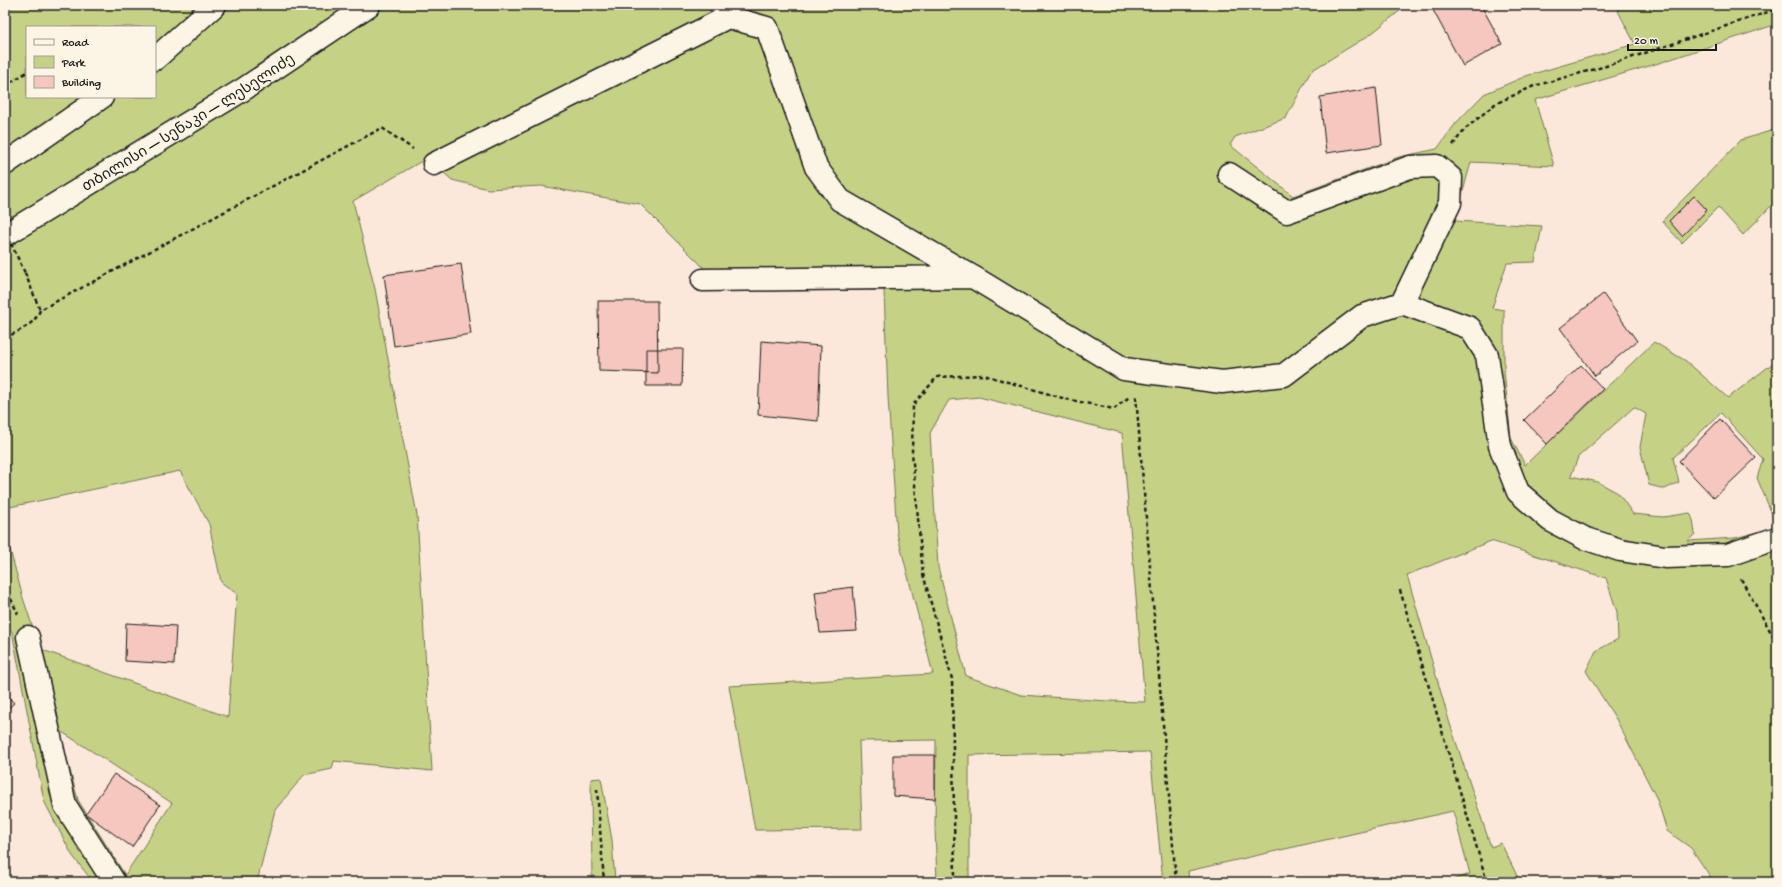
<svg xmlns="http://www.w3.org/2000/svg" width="1782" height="887" font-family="'Gochi Hand','Noto Sans Georgian',sans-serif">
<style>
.green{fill:#c5d286;stroke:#707751;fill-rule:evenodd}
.building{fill:#f5c7be;stroke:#1c1c1c}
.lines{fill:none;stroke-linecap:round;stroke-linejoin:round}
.service-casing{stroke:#1c1c1c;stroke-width:20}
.minor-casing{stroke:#1c1c1c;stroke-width:25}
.motorway-casing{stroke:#1c1c1c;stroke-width:25}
.path{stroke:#1c1c1c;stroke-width:2.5;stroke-dasharray:4 3;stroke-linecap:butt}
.service{stroke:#fcf5e5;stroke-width:17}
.minor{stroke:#fcf5e5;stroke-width:22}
.motorway{stroke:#fcf5e5;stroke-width:22}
.path-bridge{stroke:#1c1c1c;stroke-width:2.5;stroke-dasharray:4 3;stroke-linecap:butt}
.labels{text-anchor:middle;stroke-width:3;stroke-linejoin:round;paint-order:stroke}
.street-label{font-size:15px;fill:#1c1c1c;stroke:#fcf5e5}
</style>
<rect width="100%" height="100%" fill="#fbe8da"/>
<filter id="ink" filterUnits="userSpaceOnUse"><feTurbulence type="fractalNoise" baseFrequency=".025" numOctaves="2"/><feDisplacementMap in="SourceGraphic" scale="8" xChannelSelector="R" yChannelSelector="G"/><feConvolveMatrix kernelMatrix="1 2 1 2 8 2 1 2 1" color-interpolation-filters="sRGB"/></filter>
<g filter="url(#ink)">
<path class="green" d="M5,5H1407L1371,34L1311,71L1286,118L1235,137L1230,145L1293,196L1399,157L1437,149L1456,123L1484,94L1526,76L1635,44L1615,5H1734L1735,8L1745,5H1777V24L1659,63L1535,100L1554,166L1471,162L1455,221L1542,226L1535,262L1507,263L1492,308L1504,310V371L1511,438L1525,465L1654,342L1686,361L1728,398L1777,360V526L1757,478L1763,459L1721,413L1673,458L1679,482L1665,489L1649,485L1640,447L1646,414L1634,407L1578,457L1571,476L1598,482L1618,493L1633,514L1663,517L1690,513L1693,520L1695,534L1688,541L1735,538L1777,527V882H1714L1691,848L1667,831L1657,799L1616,719L1586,671L1596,651L1618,639L1617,612L1606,578L1491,541L1407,575L1450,724L1491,847L1501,843L1520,882H1446L1470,874L1453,811L1188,871L1189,882H1163L1150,752L969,755V882H937L935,827L936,740L859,741L862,829L755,830L729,686L933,674L897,533L888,397L884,290H703V267L640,204L541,186L488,189L452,180L427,158L353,201L375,289L417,515L432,771L334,761L332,769L304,775L275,810L257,882H93L72,855L44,801L12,631L5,626V531L23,598L40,649L228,717L237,594L221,582L209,524L180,471L5,508ZM27,27H155V97H27ZM979,397L1122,433L1145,702L1108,701L1021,695L966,676L938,567L930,433L949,400ZM59,730L172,803L125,875L78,800Z
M1777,129V213L1772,205L1743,235L1718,207L1682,243L1662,221L1741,140Z
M601,778L612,840L615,882H592L591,779Z"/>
<path class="building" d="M1442,5H1481L1502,44L1463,66L1433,10Z
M1376,88L1382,145L1326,153L1320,97Z
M1694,196L1707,210L1682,236L1669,221Z
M461,264L471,334L394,346L384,275Z
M1603,294L1637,341L1595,376L1560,328Z
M598,301H657L658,373L599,371Z
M761,341L821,346L818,421L758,415Z
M646,349H683L682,386H646Z
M1581,365L1603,389L1547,444L1524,420Z
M1720,419L1756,458L1714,498L1679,461Z
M853,587L857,631L820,633L815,592Z
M126,623L176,626L174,664L125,661Z
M5,693L14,703L5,711Z
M893,755H935V799L893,796Z
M114,774L160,805L132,847L86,814Z"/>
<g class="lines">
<g class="service-casing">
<path id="service" d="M718,5L728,17"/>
</g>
<g class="minor-casing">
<path id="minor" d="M434,164L728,17L767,28L816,167L840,200L973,277L1124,369L1222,382L1284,375L1362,316L1402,303L1450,203L1451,178L1437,166L1410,167L1287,212L1229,174
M703,280L972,277
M1402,303L1470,328L1487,355L1500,446L1518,492L1550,520L1584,538L1620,550L1665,557L1728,555L1777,538
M28,637L65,805L114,882"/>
</g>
<g class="motorway-casing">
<g id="motorway">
<path d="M155,59L215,5"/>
<path d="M5,164L102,97"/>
<path id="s1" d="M5,235L244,89L369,5"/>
</g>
</g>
<path class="path" d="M5,86L27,72
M1453,145L1464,130L1495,104L1534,86L1606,66L1777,9
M25,273L40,310
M5,338C18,331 35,325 40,310L382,128L413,149
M1136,396L1176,882
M1741,579L1777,643
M5,586L18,614
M1400,590L1487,882
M597,789L604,882
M955,882L952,679L923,574L912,452L913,405L937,377L984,375L1066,399L1114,409L1129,397"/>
<use href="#service" class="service"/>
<use href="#minor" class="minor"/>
<use href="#motorway" class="motorway"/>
<path class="path-bridge" d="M5,231L25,273"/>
</g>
</g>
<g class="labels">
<g class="street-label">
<text dy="5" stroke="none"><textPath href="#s1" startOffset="215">თბილისი — სენაკი — ლესელიძე</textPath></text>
</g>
</g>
<rect width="1782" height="887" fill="none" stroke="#fcf5e5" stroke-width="20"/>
<rect x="10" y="10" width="1762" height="867" fill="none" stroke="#1c1c1c" stroke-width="1.5" filter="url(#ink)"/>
<rect x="26" y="26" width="130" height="72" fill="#fcf5e5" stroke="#a29e95"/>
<rect x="34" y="39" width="20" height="6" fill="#fcf5e5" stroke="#a29e95"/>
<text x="62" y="46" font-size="12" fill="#1c1c1c">Road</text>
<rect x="34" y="56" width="20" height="12" fill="#c5d286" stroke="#a29e95"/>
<text x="62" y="66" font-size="12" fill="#1c1c1c">Park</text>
<rect x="34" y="76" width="20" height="12" fill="#f5c7be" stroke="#a29e95"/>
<text x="62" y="86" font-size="12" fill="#1c1c1c">Building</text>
<path d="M1628 44v6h88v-6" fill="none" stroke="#1c1c1c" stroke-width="2"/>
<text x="1634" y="44" font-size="12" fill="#1c1c1c" stroke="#fcf5e5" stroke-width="3" paint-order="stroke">20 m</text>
</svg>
